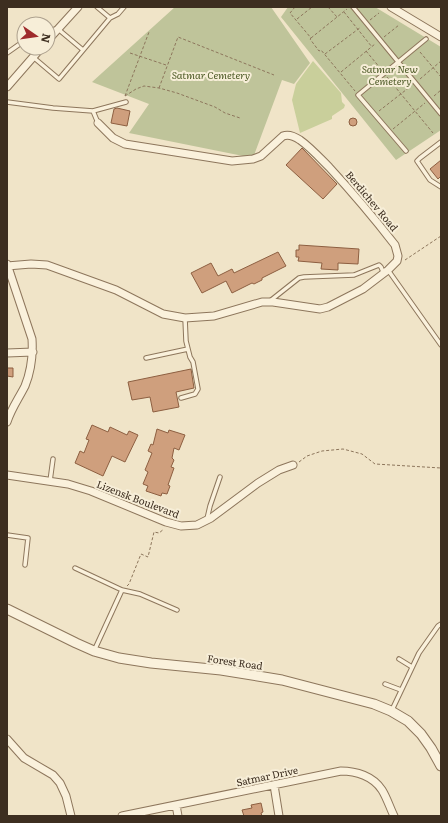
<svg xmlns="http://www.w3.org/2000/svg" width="448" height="823" font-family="Literata,serif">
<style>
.green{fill:#c9cf9b}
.cemetery{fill:#bfc49a}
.building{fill:#cf9f7d;stroke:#8d5f41}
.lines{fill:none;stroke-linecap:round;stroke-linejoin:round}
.service-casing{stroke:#8d765c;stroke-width:5.5}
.minor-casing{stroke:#8d765c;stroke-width:9}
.tertiary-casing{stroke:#8d765c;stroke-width:11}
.path{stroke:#8d765c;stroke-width:1;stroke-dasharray:3 2;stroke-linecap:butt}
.service{stroke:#faf1dc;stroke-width:3.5}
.minor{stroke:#faf1dc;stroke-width:7}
.tertiary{stroke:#faf1dc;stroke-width:9}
.labels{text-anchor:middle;stroke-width:4;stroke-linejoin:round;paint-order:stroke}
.park-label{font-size:10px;font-style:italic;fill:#4d5a26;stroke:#f7eed8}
.street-label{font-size:10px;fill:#3d2e20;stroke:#f7eed8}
</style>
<rect width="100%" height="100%" fill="#f0e4c8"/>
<path class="green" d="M313,61L341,93L342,102L345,105L344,108L332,116V119L300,133L292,100L296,84Z"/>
<path class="cemetery" d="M175,7H271L310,63L294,84L282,80L253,158L129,133L149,104L92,82Z
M288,7H375L441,47V130L396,160L281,17Z"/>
<path class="building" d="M117,108L130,111L127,126L111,123L114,109Z
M349 122a4 4 0 1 1 8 0a4 4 0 1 1-8 0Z
M302,148L337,184L323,199L286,165Z
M441,160V176L438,179L430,169Z
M299,245L359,249L358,264L338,263V270L321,269L322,263L298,261L299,257H296V250H299Z
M278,252L286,266L262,278V280L254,284L252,283L232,293L226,281L202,293L191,273L211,263L218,276L232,269L234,273Z
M7,368H13V377L7,376Z
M191,369L194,388L176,392L179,407L153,412L150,397L132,400L128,382Z
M92,425L108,432L110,427L127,435L129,431L138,435L125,462L112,456L103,476L75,463L80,451L84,453L89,440L86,439Z
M157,429L168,433L169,430L185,435L179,450L174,448L172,458L174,460L171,467L174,468L168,485L170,486L167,494L162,493L161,496L146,491L148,486L143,484L148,472L145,470L152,453L148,451L151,444L153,445Z
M261,803L263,812L261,813L262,816H244L242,810L252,808L251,805Z"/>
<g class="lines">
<g class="service-casing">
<path id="service" d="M97,7L110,18
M353,7L441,114
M48,30L58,29L83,50
M7,53L24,41
M33,57L59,79L110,18L118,14L124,7
M7,102L53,108L93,111L98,123
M93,111L126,102
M441,142L420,158L417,161L430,180L441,187
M406,151L358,95L426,39
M388,270L441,345
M270,301L299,278L304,277L354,275L379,265L381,267L384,274
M146,358L188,349
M181,398L195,394L198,389L193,362L190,357L186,341L185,318
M50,481L53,459
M207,519L210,506L220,477
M7,535L28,538L25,565
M75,568L122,590L140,594L177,610
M94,651L122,590
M399,659L412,667
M385,684L401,690
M392,710L419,653L438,626L441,624"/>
</g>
<g class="minor-casing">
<path id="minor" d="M391,7L441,37
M48,40L78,7
M7,87L41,48
M7,264L32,339C33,355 31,371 25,386C19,398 11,409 7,422
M7,266L31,264L47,265L116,290L163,314L185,318L214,316L262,302H273L320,309L328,307L363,289L388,270L397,261L398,256L395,245C374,218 352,192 329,167C320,158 310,147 300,140C294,136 288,134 283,136L261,156L253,159L232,161L125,144L113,138L98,123
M7,353L33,352
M7,475L68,484L91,491L166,522L181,526L197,525L211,518L258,483L279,470L293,465
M7,739L24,758L53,775L60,783L66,796L71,816
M274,785L279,816
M176,805L178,816
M122,816L341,771C356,771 373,776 382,790C387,798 390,808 394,816"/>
</g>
<g class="tertiary-casing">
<path id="tertiary" d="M7,609L76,643L94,651L119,658L151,663L221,670L282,680L374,704L391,711L408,721L421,734L431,748L441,766"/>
</g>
<path class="path" d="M295,7L290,13L311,38L310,39L319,51L321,50L355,91
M328,7L337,17
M344,12L372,47
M297,19L312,7
M370,20L379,13
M384,37L399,25
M311,38L347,9
M366,51L381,69
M420,52L441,77
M130,53L166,65
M325,54L361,27
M341,72L375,44
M387,77L433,133
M420,79L441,61
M159,88L178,37L274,75
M125,96L136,89L144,86L159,88L177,93L215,107L225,113L240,118
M125,96L149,32
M434,96L441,90
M379,111L411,86
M393,129L425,103
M405,260L441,236
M299,462L307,456L322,451L343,449L362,454L375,464L441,468
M127,586L129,584L141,554L148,557L154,532L159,533L164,529"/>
<use href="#service" class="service"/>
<use href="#minor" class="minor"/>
<use href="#tertiary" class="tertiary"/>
</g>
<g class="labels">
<g class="park-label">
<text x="390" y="73">Satmar New<tspan x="390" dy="12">Cemetery</tspan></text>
<text x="211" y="79">Satmar Cemetery</text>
</g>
<g class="street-label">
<text transform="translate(372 201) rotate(50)" y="4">Berdichev Road</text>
<text transform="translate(138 499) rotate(21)" y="4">Lizensk Boulevard</text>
<text transform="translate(235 662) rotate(8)" y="4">Forest Road</text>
<text transform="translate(267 776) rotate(-12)" y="4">Satmar Drive</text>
</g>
</g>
<rect width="448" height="823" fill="none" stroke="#3d2e20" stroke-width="16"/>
<g transform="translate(36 36) rotate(103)"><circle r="19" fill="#f7eed8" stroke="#ada18e"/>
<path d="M0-3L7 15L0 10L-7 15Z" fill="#9e2a2b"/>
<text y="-6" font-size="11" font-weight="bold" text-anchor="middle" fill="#3d2e20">N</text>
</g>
</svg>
